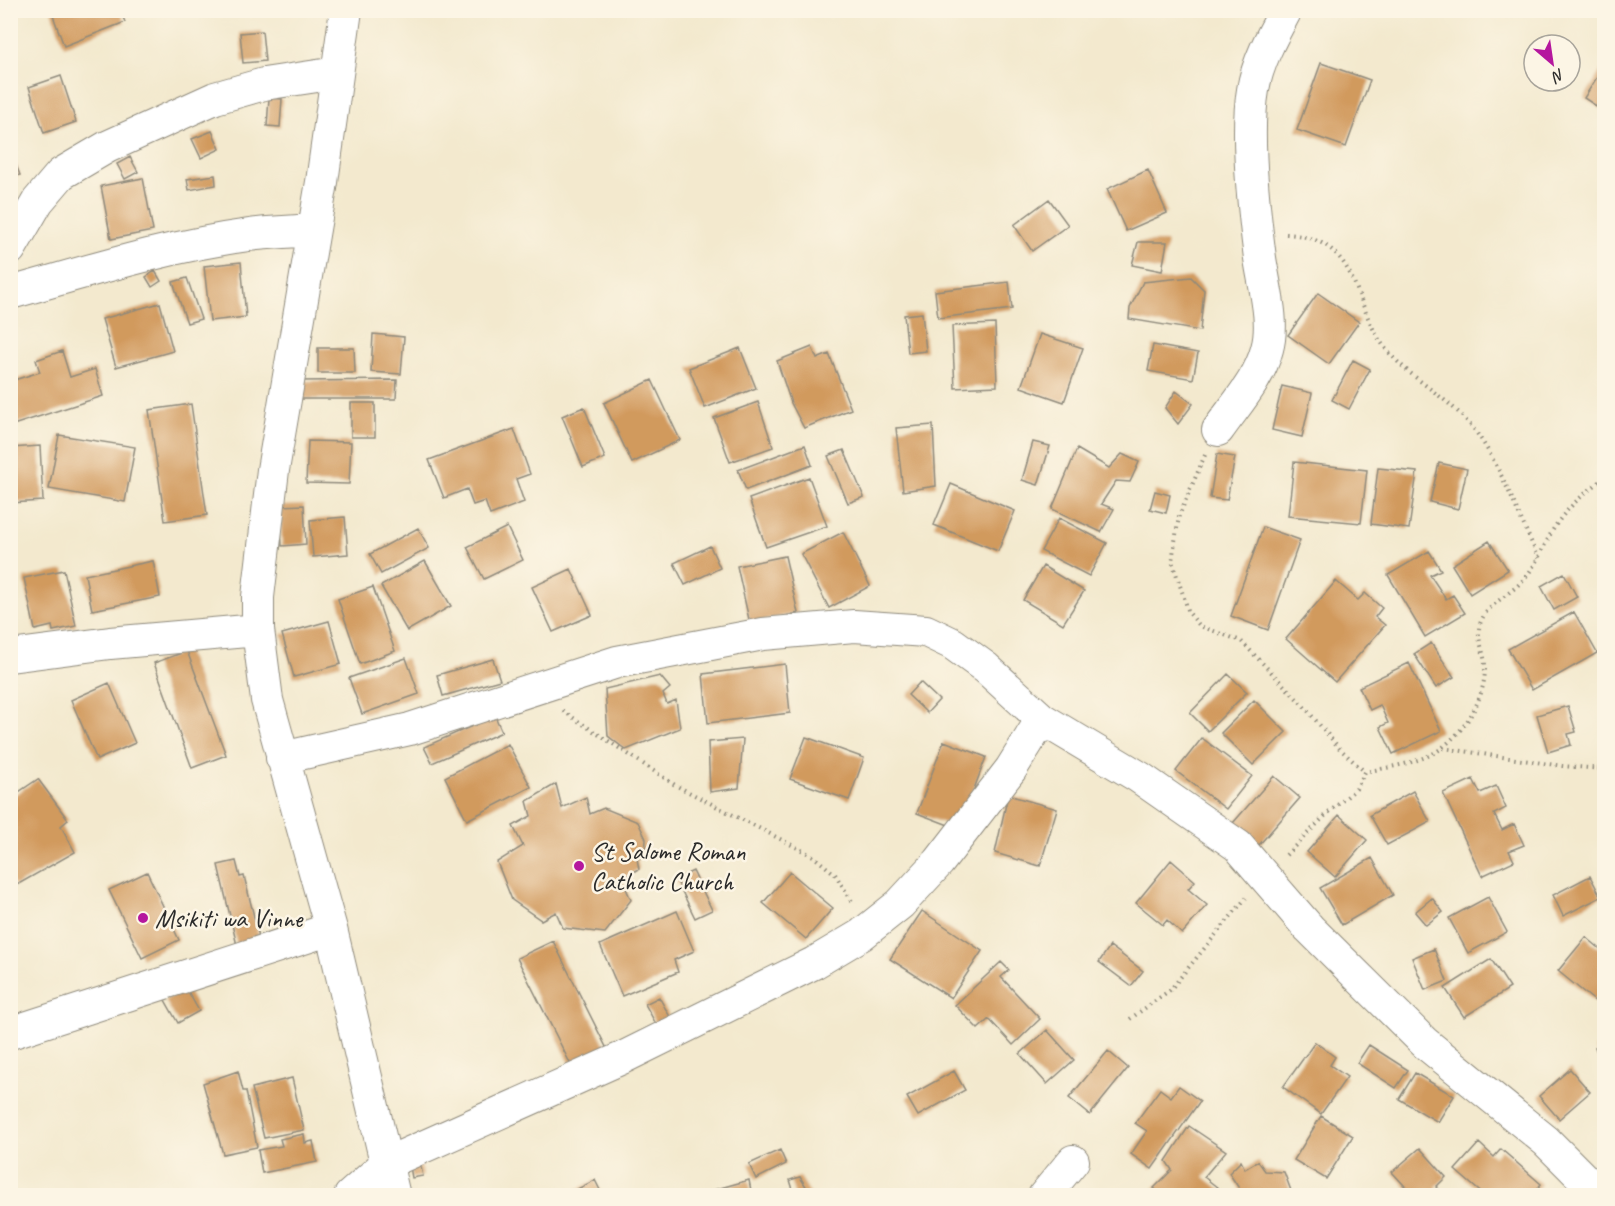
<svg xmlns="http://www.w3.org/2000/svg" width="1615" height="1206" font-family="Caveat,sans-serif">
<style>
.building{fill:#d19a5d}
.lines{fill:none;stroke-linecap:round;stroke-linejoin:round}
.street-casing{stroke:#8f8a7c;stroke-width:34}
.path{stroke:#8f8a7c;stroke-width:4;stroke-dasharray:1.5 4.5;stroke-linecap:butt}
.street{stroke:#fff;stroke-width:32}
.poi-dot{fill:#b5179e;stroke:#fcf5e5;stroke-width:2}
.labels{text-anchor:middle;stroke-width:5;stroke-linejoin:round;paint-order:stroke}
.poi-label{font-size:26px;fill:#2b2b2b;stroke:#fcf5e5;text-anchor:start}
</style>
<rect width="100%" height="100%" fill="#fcf5e5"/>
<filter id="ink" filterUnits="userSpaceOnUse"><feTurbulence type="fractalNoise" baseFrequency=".0167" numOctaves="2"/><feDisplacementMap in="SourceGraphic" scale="12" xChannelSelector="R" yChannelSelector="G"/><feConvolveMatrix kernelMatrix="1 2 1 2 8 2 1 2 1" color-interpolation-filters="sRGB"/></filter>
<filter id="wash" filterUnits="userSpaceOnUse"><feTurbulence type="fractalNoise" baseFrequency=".008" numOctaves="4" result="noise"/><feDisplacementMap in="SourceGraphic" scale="24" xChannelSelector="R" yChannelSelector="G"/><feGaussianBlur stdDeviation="1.35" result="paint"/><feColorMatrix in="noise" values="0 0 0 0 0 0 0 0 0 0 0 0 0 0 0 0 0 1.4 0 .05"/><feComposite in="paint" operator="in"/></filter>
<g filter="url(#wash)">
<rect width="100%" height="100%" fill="#f3e9ce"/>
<g id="blocks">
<path class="building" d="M51,10H120L125,22L64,46Z
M262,31L265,61L243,63L240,33Z
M1321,63L1370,80L1346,147L1297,130Z
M1602,69L1604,70V111L1584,98Z
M61,76L76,122L44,133L29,87Z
M269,98L282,99L280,127L267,126Z
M212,131L220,149L201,158L192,139Z
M10,150L20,175L10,178Z
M130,157L138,172L125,179L117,164Z
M1148,170L1167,213L1126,231L1107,189Z
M215,175L216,185L189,190L187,179Z
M143,178L153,231L111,239L101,186Z
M1049,199L1068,225L1032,251L1014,225Z
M1138,242H1167L1162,271L1132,265Z
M241,262L246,317L210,321L204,266Z
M155,271L161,281L152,287L146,277Z
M1191,277L1204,290L1200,331L1129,319L1130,308L1143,282Z
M187,278L201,319L187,323L173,282Z
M1009,282L1012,309L938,318L935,291Z
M1318,293L1359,322L1329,364L1288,335Z
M160,303L173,351L116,367L102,319Z
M922,313L926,351L908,353L904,315Z
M995,324L997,386L955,388L952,326Z
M373,334L404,337L401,374L371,372Z
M1040,334L1083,348L1064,402L1021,387Z
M1153,345L1198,353L1193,379L1148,371Z
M812,347L817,359L829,354L851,409L804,428L791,403L777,361Z
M318,348H354L355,373H318Z
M740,348L756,388L705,408L689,368Z
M62,351L70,377L95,369L103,396L10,426V369L14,380L40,372L36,360Z
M1353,360L1370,369L1349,409L1332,400Z
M397,380L396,399H299V381Z
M652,380L680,440L632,463L604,403Z
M1282,386L1312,393L1302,437L1272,430Z
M1176,391L1193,404L1178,424L1165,408Z
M758,402L773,447L730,462L714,418Z
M351,403H375V437H351Z
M191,404L207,515L165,521L149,410Z
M584,407L605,458L583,467L562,416Z
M933,425L936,486L903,491L896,428Z
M514,429L530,474L516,479L524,502L490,515L485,501L473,505L467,489L444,498L429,460Z
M59,435L135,447L125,502L49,489Z
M308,441L351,442L349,484L306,483Z
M1033,442L1050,446L1038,485L1022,480Z
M805,445L812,465L746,490L738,470Z
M40,446L43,501L10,503V448Z
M1077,449L1109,468L1122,454L1139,462L1130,482L1116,481L1101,504L1114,509L1101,532L1052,509Z
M844,450L864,497L848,503L828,456Z
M1217,454L1235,457L1227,500L1210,498Z
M1294,462L1367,470L1361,523L1288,516Z
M1439,463L1467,469L1458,509L1430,502Z
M1378,468L1417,472L1409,529L1371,524Z
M809,477L827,526L766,547L749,499Z
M951,484L1015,511L998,551L934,525Z
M1155,491L1170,495L1166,513L1150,509Z
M304,505L306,544L282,546L280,506Z
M345,517L348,554L313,557L310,520Z
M1059,518L1107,543L1089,576L1041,551Z
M507,527L523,560L484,579L467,547Z
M1263,527L1300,540L1268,630L1231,616Z
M418,528L429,548L381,574L370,554Z
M843,532L870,586L829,608L801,554Z
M1489,541L1508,570L1470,594L1452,565Z
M710,546L720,568L685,585L674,563Z
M1429,551L1441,570L1430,575L1446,599L1453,595L1465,613L1425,637L1388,575Z
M785,556L798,613L750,624L737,566Z
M153,561L160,597L92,610L85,575Z
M425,561L451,606L407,631L381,586Z
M1043,566L1084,591L1063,624L1023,600Z
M571,569L592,615L553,632L532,587Z
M64,570L76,626L53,631L52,626L35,630L24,578Z
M1564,573L1577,597L1554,610L1541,586Z
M1336,581L1358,600L1365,593L1382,608L1375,617L1385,625L1335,682L1286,639Z
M373,587L395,651L360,664L338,599Z
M1574,612L1597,653L1532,690L1508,649Z
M329,621L341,664L294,677L282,634Z
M1431,643L1454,677L1436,688L1414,654Z
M187,651L226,755L192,768L154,663Z
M406,658L419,694L362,714L349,678Z
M493,659L500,680L443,696L437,675Z
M1409,663L1441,731L1393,754L1380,727L1388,723L1380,705L1370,710L1359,687Z
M785,664L790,713L708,723L703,674Z
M1228,674L1247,692L1208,731L1190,713Z
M660,676L670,688L663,694L667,704L676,700L680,728L626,750L608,736L605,689Z
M920,682L939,700L927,713L908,695Z
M109,683L135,743L97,760L71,700Z
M1254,700L1286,732L1253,765L1221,733Z
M1568,706L1576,732L1568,734L1571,745L1548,752L1537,715Z
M495,716L502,732L432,763L424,747Z
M806,737L864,758L849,800L790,779Z
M1202,738L1252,776L1226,809L1176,771Z
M743,739L739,788L710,792L708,742Z
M944,741L986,757L959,829L917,813Z
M508,744L531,787L467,820L445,777Z
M1274,776L1300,798L1259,845L1233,823Z
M38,779L68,820L61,826L75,852L15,886L10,878V798Z
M1473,779L1480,793L1496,786L1506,808L1494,814L1502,830L1514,824L1524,845L1509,851L1514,861L1482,876L1443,793Z
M556,784L562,808L586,797L590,814L604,808L638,822L646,839L645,856L637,859L639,869L622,879L631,900L605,933L563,928L556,912L541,920L512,900L497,862L523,846L513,826L531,816L527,801Z
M1413,791L1430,822L1387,845L1370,815Z
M1008,795L1057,809L1040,866L995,853Z
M1339,815L1367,840L1335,877L1307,852Z
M1372,858L1393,895L1342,925L1320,888Z
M1171,860L1195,881L1188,889L1207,905L1182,934L1167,920L1163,925L1136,903Z
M236,861L240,877L244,876L262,949L239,954L218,865Z
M693,871L712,910L695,918L676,879Z
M147,872L179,940L142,958L109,890Z
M790,872L833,908L806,939L763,903Z
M1590,876L1601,897L1563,916L1553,895Z
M1488,897L1507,932L1468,953L1449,918Z
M1432,898L1443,912L1426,925L1415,912Z
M677,911L694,951L674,960L678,972L622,996L600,945Z
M922,911L982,951L951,998L890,959Z
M1586,937L1604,952V1004L1602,1007L1558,971Z
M553,941L607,1049L572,1067L517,958Z
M1110,946L1143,971L1131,986L1099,962Z
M1434,949L1447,981L1425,990L1412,958Z
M1491,959L1510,988L1464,1017L1445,988Z
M1001,962L1009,970L1001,977L1040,1019L1013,1045L989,1019L978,1029L955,1005Z
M186,988L199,1011L178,1023L165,1000Z
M659,997L670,1017L656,1024L645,1004Z
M1047,1030L1074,1060L1047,1084L1020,1054Z
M1315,1042L1335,1057L1330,1065L1347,1077L1321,1114L1283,1087Z
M1604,1043V1071L1595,1047Z
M1369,1045L1408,1070L1396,1088L1357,1063Z
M1108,1051L1128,1068L1090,1115L1069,1098Z
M1570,1069L1590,1092L1559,1119L1539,1096Z
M238,1071L243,1091H246L257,1147L223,1154L203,1083Z
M954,1071L965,1090L918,1116L907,1097Z
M1415,1073L1454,1096L1438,1122L1399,1099Z
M292,1078L304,1130L264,1138L252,1088Z
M1179,1086L1200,1101L1152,1169L1131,1154L1147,1131L1135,1123L1160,1089L1171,1097Z
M1321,1116L1353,1136L1326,1179L1294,1160Z
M1189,1126L1226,1151L1204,1177L1222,1191L1217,1196H1162L1154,1188L1172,1170L1166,1161Z
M304,1134L305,1143L313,1141L317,1162L262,1173L258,1150L282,1146L280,1139Z
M1479,1143L1494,1157L1501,1149L1541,1184L1531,1196H1485L1455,1170Z
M1420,1148L1446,1177L1436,1187L1443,1196H1414L1392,1172Z
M780,1150L786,1164L756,1179L749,1164Z
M419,1158L423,1176L412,1178L409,1160Z
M1241,1161L1245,1169L1258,1161L1265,1171L1284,1172L1293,1196H1244L1229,1173Z
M800,1177L812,1196H795L790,1180Z
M595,1180L603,1196H564Z
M749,1180L752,1196H700L699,1194Z"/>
</g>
</g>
<g filter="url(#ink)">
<use href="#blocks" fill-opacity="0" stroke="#8f8a7c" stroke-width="1.5"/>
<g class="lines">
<g class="street-casing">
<path id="street" d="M346,10L322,182L273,470L258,597V630L267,700L331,929L394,1196
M10,249L38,201L61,174L107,147L215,98L264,84L337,73
M10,293C89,271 168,246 249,235C270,232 292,232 313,230
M1218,430C1236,404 1259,380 1267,349C1275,321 1264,286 1260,258C1254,212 1245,135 1253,90C1257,63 1273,34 1286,10
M10,656L110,643L258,630
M282,758L410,729L617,662L763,634L854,626L926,631L953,644L986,668L1042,719L1139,777L1238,846L1309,928L1425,1043L1546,1141L1601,1196
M10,1033L331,929
M350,1196L387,1163L622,1058L814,963L861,935L900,904L939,862L1011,769L1042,719
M1044,1196L1073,1161"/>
</g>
<path class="path" d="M1286,234C1363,239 1350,304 1386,349C1411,380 1452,399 1476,432C1503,470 1518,516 1539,558
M1205,455L1179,516L1172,561L1189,613L1200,626L1241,641L1302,704L1340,749L1365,772
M563,711L675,785L813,856L835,874L853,903
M1443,748L1562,766L1604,769
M1286,855L1327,814L1356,789L1365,772C1389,767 1423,763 1443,747C1467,728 1486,697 1485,665C1484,647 1473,635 1483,617C1491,603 1512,593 1523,580C1539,563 1545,540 1558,522C1570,505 1588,490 1604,479
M1130,1019L1170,990L1246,898"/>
<use href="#street" class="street"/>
</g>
</g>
<g class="poi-dot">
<circle cx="579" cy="866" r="6"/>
<circle cx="143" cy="918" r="6"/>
</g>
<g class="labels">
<g class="poi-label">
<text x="591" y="860">St Salome Roman<tspan x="591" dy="30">Catholic Church</tspan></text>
<text x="155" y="927">Msikiti wa Vinne</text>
</g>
</g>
<rect width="1615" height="1206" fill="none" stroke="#fcf5e5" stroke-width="36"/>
<g transform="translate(1552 63) rotate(151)"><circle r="28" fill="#fcf5e5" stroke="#a8a49b" stroke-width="1.5"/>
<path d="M0-4.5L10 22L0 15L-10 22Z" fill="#b5179e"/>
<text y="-9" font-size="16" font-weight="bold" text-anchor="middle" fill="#2b2b2b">N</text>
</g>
</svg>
